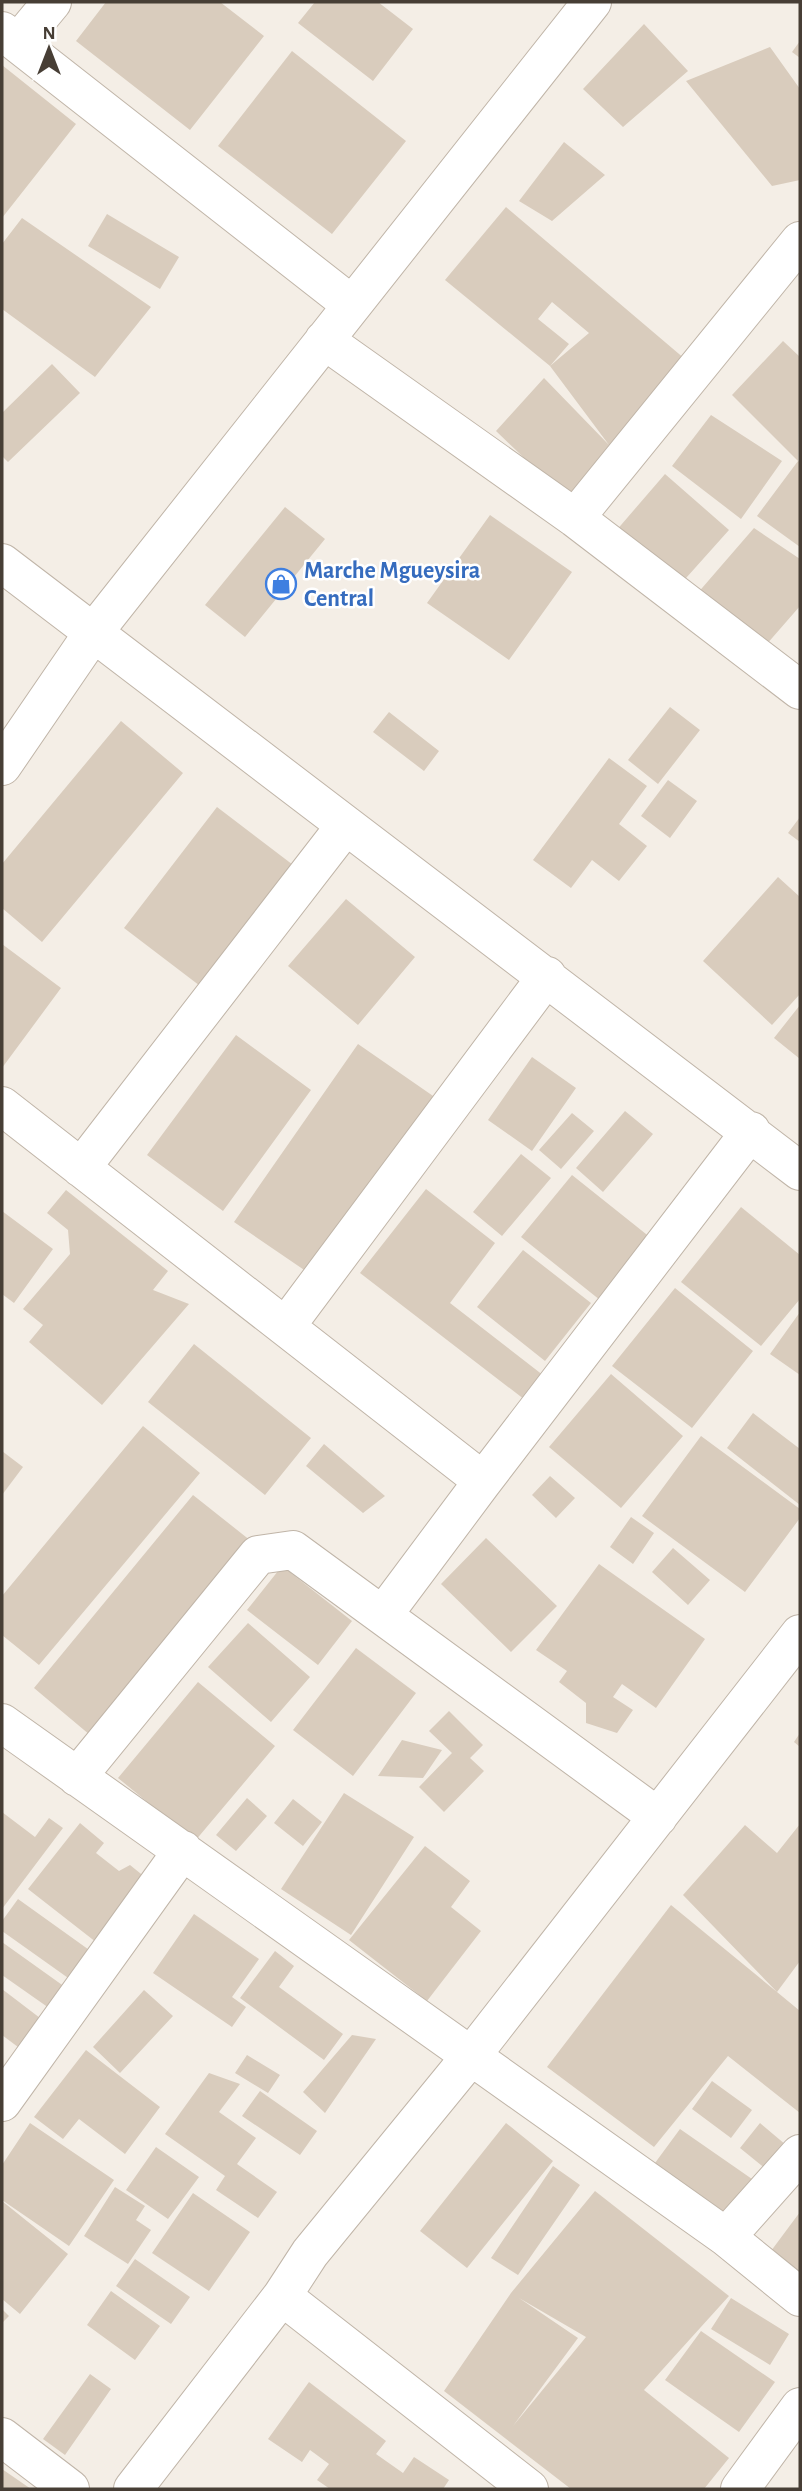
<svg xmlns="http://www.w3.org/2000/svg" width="802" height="2491" font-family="'Alegreya Sans',sans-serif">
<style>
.building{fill:#d9ccbd;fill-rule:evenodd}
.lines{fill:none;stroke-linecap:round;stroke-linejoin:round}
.minor-casing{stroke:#c0b5a8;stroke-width:40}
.minor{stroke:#fff;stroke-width:38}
.labels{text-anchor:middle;stroke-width:5;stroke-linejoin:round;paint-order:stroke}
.shop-label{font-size:24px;font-weight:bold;fill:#366cbe;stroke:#fff;text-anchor:start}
</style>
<rect width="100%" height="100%" fill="#f4eee6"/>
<path class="building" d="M106,2H220L264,36L190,130L76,41Z
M315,2H378L413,29L373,81L298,23Z
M644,24L688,71L623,127L583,89Z
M800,41V58L792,52Z
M770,47L800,89V180L772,186L686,81Z
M292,51L406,141L332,234L218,146Z
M2,65L76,124L2,218Z
M564,142L605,175L552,221L519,201Z
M506,207L692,365L609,445L550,366L445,280ZM552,302L589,333L550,366L569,344L538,319Z
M107,214L179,257L160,289L88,246Z
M22,218L151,307L95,377L2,309V244Z
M783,341L800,357L798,461L732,395Z
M52,364L80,393L8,462L2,456V413Z
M544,378L609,445L568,500L496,431Z
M711,415L782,461L741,519L672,466Z
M798,461L800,462V547L757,516Z
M665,474L729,530L678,587L615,532Z
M285,507L325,539L245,637L205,605Z
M490,515L572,572L509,660L427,603Z
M754,528L800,559V606L766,645L696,595Z
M670,707L700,730L658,784L628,760Z
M389,712L439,751L424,771L373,732Z
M121,721L183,773L42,942L2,908V864Z
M609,758L647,786L619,824L647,846L619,881L592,860L571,888L533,860Z
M668,780L697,801L670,838L641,816Z
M217,807L301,871L208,992L124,928Z
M800,817V842L788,833Z
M778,877L800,897V994L772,1025L703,961Z
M346,899L415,957L358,1025L288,966Z
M2,944L61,988L2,1068Z
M800,1005V1059L774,1038Z
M236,1035L311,1090L223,1211L147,1155Z
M358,1044L436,1098L313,1276L234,1222Z
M532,1057L576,1088L532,1151L488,1120Z
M625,1111L653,1134L603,1192L576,1168Z
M572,1113L594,1131L561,1169L539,1150Z
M521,1154L551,1178L502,1236L473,1212Z
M572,1175L651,1238L600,1300L521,1237Z
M426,1189L495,1243L450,1303L548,1379L529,1403L360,1273Z
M66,1190L168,1271L153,1290L189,1304L102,1405L29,1342L43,1325L23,1309L70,1254L68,1230L47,1213Z
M741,1207L800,1255V1299L761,1346L681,1282Z
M2,1211L53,1249L14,1303L2,1294Z
M523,1250L591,1303L545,1361L477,1307Z
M675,1288L753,1351L692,1428L612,1366Z
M800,1312V1375L770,1354Z
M194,1344L311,1438L265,1495L148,1402Z
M611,1374L683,1436L621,1508L549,1447Z
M753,1413L800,1449V1505L727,1448Z
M143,1426L200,1473L39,1665L2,1635V1596Z
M701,1436L800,1509V1518L745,1592L642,1516Z
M324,1444L385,1496L363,1513L306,1466Z
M2,1451L23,1467L2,1495Z
M550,1476L575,1498L556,1518L532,1495Z
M193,1495L251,1541L90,1735L34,1688Z
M631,1517L654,1533L633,1564L610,1547Z
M486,1538L557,1606L511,1652L441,1584Z
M673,1548L710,1580L688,1605L652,1572Z
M599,1564L705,1639L656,1708L622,1684L613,1697L633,1710L617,1733L586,1723V1703L559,1682L567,1671L536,1650Z
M282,1566L352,1621L318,1665L247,1610Z
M248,1623L310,1677L271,1722L208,1667Z
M356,1648L416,1693L353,1776L293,1730Z
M198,1682L275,1746L195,1841L118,1778Z
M449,1711L483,1745L470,1758L484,1771L444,1812L419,1787L452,1753L429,1731Z
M800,1733V1747L794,1742Z
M402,1740L442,1750L423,1778L378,1776Z
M344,1793L414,1837L351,1935L281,1889Z
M247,1798L267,1816L236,1851L216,1835Z
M293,1799L322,1822L303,1846L274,1823Z
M2,1812L35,1837L49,1818L63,1828L2,1909Z
M80,1823L104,1843L96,1853L119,1871L130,1865L151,1882L101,1946L28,1889Z
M800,1824V1961L777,1992L800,2011V2113L728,2056L654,2147L547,2067L671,1905L777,1992L683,1895L745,1825L777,1853Z
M425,1846L470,1881L451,1907L481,1931L427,2001L349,1940Z
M18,1899L92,1952L71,1980L2,1931V1921Z
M194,1914L259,1959L232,1997L246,2007L232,2027L153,1973Z
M2,1942L65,1987L49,2008L2,1975Z
M275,1951L294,1966L279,1987L343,2034L324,2060L240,1998Z
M2,1989L40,2018L18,2047L2,2035Z
M144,1990L173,2016L120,2073L93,2047Z
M352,2035L376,2039L325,2113L303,2092Z
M86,2050L160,2107L125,2154L79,2119L63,2139L34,2117Z
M247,2055L280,2075L268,2093L235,2073Z
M209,2073L240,2084L219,2112L256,2138L237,2164L277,2192L258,2218L216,2190L225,2176L165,2134Z
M712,2081L752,2110L731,2138L692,2109Z
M260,2091L317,2131L300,2155L242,2116Z
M30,2123L114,2180L69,2246L2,2200V2165Z
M506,2123L553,2161L467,2268L420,2231Z
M760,2123L786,2145L767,2170L740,2148Z
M680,2129L752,2179L727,2214L655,2163Z
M156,2147L199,2177L168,2219L126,2190Z
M553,2166L580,2185L518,2275L491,2258Z
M115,2187L145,2206L136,2220L151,2230L128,2264L84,2236Z
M595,2191L729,2296L644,2390L729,2458L704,2489H571L444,2391L511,2293ZM519,2298L586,2337L513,2426L578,2338Z
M193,2193L250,2232L209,2291L152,2253Z
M2,2201L68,2254L20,2314L2,2299Z
M800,2212V2272L771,2251Z
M135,2259L190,2297L171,2324L116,2286Z
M111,2291L160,2326L135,2360L87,2325Z
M731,2298L789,2334L770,2365L711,2329Z
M2,2309L9,2316L2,2323Z
M701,2331L775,2382L739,2432L665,2380Z
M90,2374L111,2389L65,2455L43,2439Z
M309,2382L386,2441L376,2454L403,2473L414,2457L449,2480L443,2489H330L317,2480L329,2464L310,2450L302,2462L268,2439Z
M2,2469L31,2489H2Z"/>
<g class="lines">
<g class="minor-casing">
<path id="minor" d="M2,31L352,305
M18,43L52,2
M324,340L575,518L800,690
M575,518L800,241
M2,563L800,1171
M2,766L93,633L592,2
M2,1106L483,1481L751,1131
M81,1168L346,825
M286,1326L547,976
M383,1615L483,1481
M2,1723L726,2237L800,2297
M77,1777L258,1555L293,1550L658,1817
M2,2102L183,1850
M726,2237L800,2154
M282,2296L529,2489
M2,2437L70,2489
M133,2489L282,2296L310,2253L471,2056L800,1634
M740,2489L800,2407"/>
</g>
<use href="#minor" class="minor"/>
</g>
<defs>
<g id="shop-ring" transform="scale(1.575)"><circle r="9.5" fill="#fff" stroke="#3f7fe0" stroke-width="1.5"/><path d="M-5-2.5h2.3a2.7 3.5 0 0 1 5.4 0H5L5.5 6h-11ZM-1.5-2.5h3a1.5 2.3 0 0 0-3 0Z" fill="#3f7fe0"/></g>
</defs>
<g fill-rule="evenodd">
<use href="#shop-ring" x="281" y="584"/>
</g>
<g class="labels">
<g class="shop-label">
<text x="304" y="578">Marche Mgueysira<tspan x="304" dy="28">Central</tspan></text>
</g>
</g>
<rect width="802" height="2491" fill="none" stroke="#473e35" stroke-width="7"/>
<g transform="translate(49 49)" stroke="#ffffff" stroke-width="5" paint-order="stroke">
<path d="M0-5L12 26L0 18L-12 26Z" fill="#473e35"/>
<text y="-10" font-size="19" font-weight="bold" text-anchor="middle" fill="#473e35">N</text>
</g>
</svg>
